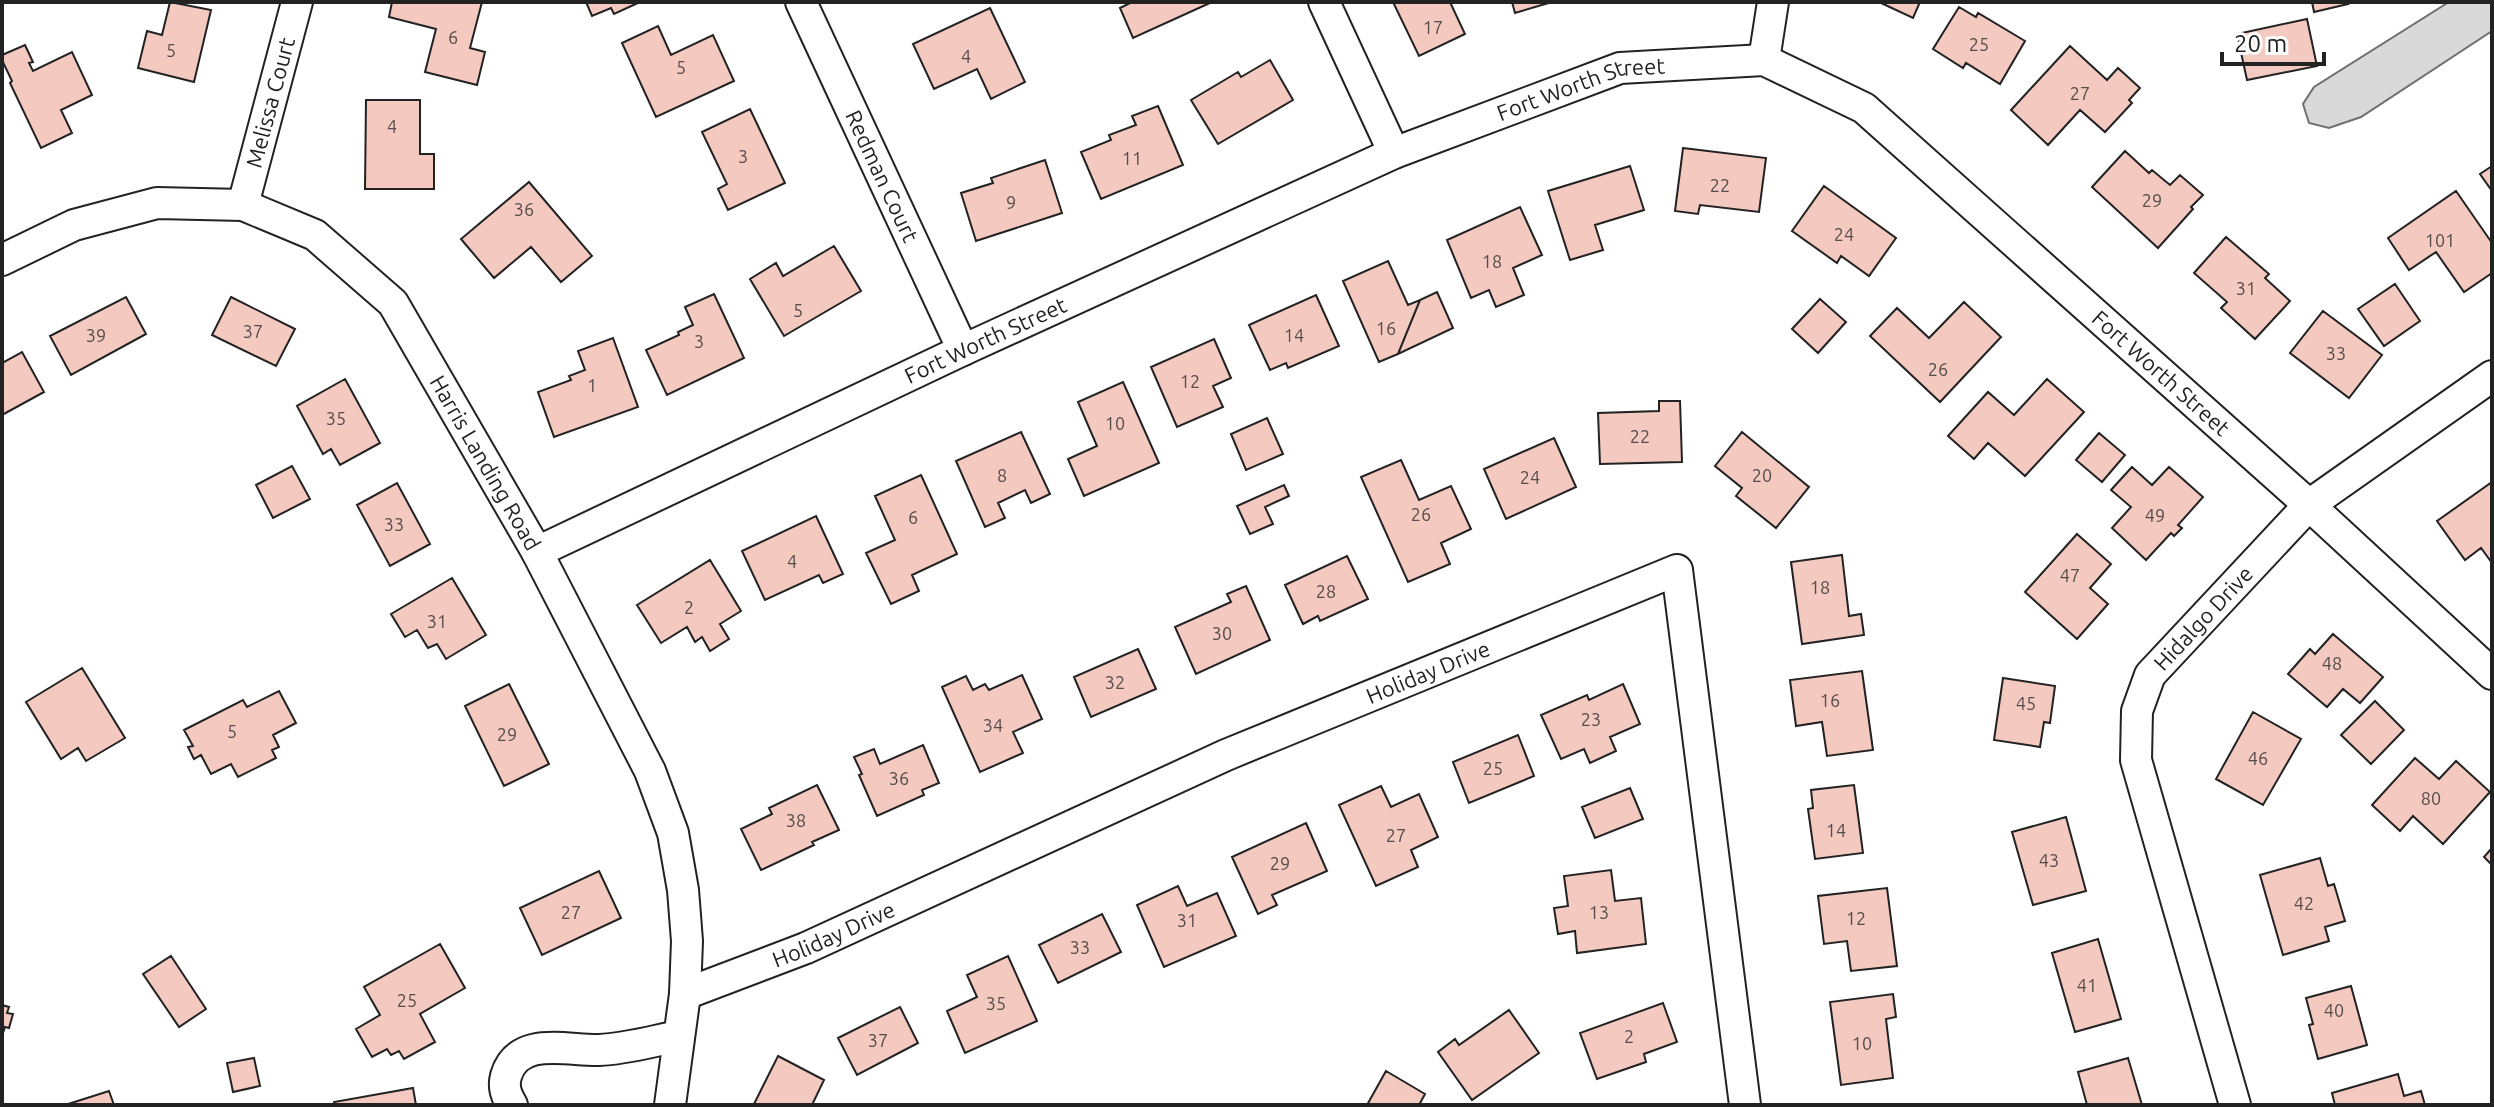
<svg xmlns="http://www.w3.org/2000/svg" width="2494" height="1107" font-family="Ubuntu,sans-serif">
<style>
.water{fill:#d9d9d9;stroke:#6f6f6f;stroke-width:2}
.building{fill:#f3c9c0;stroke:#222;stroke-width:2}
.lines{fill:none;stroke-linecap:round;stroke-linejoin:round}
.street-casing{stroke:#222;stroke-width:34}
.street{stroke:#fff;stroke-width:30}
.labels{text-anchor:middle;stroke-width:6;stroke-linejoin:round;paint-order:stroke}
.number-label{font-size:18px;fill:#564c4a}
.street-label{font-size:22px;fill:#222;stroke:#fff}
</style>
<rect width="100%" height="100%" fill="#fff"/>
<path class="water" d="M2449,2H2492V31L2361,117L2329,128L2309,123L2303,104L2314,87Z"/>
<path class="building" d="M170,2L211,10L194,82L138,68L147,31L162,35Z
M392,2H482L470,48L485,52L477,85L425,72L436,29L389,17Z
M586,2H640L614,14L611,8L592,16Z
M1132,2H1212L1133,38L1120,8Z
M1393,2H1450L1465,34L1419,56Z
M1512,2H1552L1515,13Z
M1879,2H1920L1913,18Z
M2312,2H2347L2348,4L2314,12Z
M1959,7L1976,17L1978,13L2025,41L2000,84L1966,63L1963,68L1933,49Z
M990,8L1025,82L991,99L977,69L934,89L913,44Z
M2307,19L2317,66L2247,80L2237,34Z
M658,26L671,55L713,35L734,81L656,117L622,43Z
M25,45L33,62L29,63L33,71L72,52L92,95L61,110L72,133L41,148L10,83L12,81L2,60V55Z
M2070,46L2107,80L2118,68L2140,88L2129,100L2132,103L2105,132L2080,110L2048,145L2011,110Z
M1270,60L1293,100L1218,144L1191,100L1238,72L1241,77Z
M366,100H420V154H434V189H365Z
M1158,106L1183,165L1101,199L1081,152L1111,140L1109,135L1136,125L1132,116Z
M750,109L785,183L728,210L718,189L727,184L702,132Z
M1683,148L1766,158L1759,212L1700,205L1698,214L1675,211Z
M2125,151L2149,173L2152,170L2170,185L2180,175L2203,195L2191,207L2193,209L2158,248L2092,187Z
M1045,160L1062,213L976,241L961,193L993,183L991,178Z
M1630,166L1644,210L1595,225L1603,250L1570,260L1548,191Z
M2492,166V191L2480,174Z
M529,182L592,256L561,282L531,247L494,278L461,239Z
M1824,186L1896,238L1869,276L1841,256L1837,263L1792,231Z
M2456,191L2492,243V273L2464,292L2436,252L2409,270L2388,238Z
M1520,207L1542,255L1513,268L1524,295L1496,307L1489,290L1471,298L1447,240Z
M2226,237L2269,274L2265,278L2290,301L2255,339L2221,308L2227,302L2194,273Z
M834,246L861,291L784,336L750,279L776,263L783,276Z
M1388,261L1408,305L1420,300L1398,354L1379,362L1343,281Z
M2395,284L2420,321L2384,346L2358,309Z
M1437,292L1453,328L1398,354L1420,300Z
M714,294L744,358L667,395L646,350L679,335L678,332L693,325L685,307Z
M1316,295L1339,346L1288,368L1286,363L1270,370L1249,325Z
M126,297L146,334L71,375L50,336Z
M231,297L295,329L276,366L212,335Z
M1820,299L1846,322L1818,353L1792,329Z
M1964,302L2001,337L1940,402L1870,336L1897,308L1929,338Z
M2323,311L2382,355L2349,398L2290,353Z
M613,338L638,407L554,437L538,392L571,380L569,376L585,370L578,351Z
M1214,339L1231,378L1213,386L1223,407L1177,427L1151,367Z
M22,352L44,392L2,415V363Z
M345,379L380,443L340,465L331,449L323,454L297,406Z
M2047,379L2084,412L2025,476L1988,443L1974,459L1948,436L1988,392L2014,415Z
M1123,382L1159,463L1084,496L1068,459L1097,446L1078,402Z
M1659,401H1680L1682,462L1600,464L1598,413L1659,411Z
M1267,418L1283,454L1246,470L1231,434Z
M1021,432L1050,494L1031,503L1025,490L998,503L1005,518L985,527L956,461Z
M1742,432L1809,487L1776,528L1736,496L1742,488L1715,466Z
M2099,433L2125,455L2102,482L2076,460Z
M1554,438L1576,487L1506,519L1484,469Z
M1401,460L1419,500L1451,486L1471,529L1441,543L1450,564L1408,582L1361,477Z
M292,466L310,499L273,518L256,485Z
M2132,467L2152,485L2169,467L2203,497L2178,525L2182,528L2174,536L2171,533L2146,560L2112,528L2131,507L2111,490Z
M921,475L957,554L912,575L919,591L891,604L866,553L895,540L875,496Z
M2492,482V563L2481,548L2465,560L2437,521Z
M397,483L430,544L390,566L357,505Z
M1284,485L1289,496L1265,507L1273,524L1250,534L1237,506Z
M816,516L843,574L823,583L819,575L765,600L742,551Z
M2077,534L2111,564L2090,588L2108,604L2077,639L2025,592Z
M1842,555L1849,616L1861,614L1864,635L1802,644L1791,562Z
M1347,556L1368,599L1320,621L1318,616L1303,624L1285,585Z
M710,560L741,611L720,624L729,639L710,651L702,637L695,642L687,627L661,643L637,605Z
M452,578L486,635L446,659L437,644L428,648L417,630L405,637L391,614Z
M1246,586L1270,640L1196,674L1175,627L1231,602L1227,594Z
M2333,634L2383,677L2360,703L2343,689L2327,707L2288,674L2310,649L2315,654Z
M1138,649L1156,689L1091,717L1074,677Z
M82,668L125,738L86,761L78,748L61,759L26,702Z
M1862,671L1873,750L1827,756L1822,722L1796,726L1790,680Z
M1022,675L1042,719L1013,732L1023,753L980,772L942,687L966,676L973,690L985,684L989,690Z
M2003,678L2055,686L2050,723L2044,722L2040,747L1994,740Z
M509,684L549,764L504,786L465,706Z
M1623,684L1640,724L1610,737L1616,751L1590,763L1584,749L1561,759L1541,715L1587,695L1589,700Z
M279,691L296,723L273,735L279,747L272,750L276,758L238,777L231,764L211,774L201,755L194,759L188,747L193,746L184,730L243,700L247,707Z
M2375,701L2404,730L2371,764L2341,735Z
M2253,712L2301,739L2263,805L2216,779Z
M1518,735L1534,776L1469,803L1453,762Z
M923,745L939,783L922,790L924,795L877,816L859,775L862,774L854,757L874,749L880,764Z
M2415,758L2439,779L2456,761L2490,792L2443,844L2413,816L2400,831L2372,805Z
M817,785L839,830L812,842L814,845L761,870L741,829L772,814L769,808Z
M1854,785L1863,853L1815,859L1808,809L1813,808L1811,790Z
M1381,786L1391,807L1419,794L1438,837L1411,850L1418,867L1376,886L1339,805Z
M1630,788L1643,819L1595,838L1582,807Z
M2066,817L2086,891L2033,905L2012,832Z
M1306,823L1327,871L1272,895L1277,905L1258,914L1232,857Z
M2492,848V865L2484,857Z
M2320,858L2328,886L2334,884L2345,921L2325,927L2329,941L2283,955L2260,875Z
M1611,870L1615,901L1641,898L1646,944L1577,953L1575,931L1558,934L1554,908L1568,906L1564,876Z
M599,871L621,918L542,955L520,908Z
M1178,886L1187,906L1217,893L1236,936L1164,967L1137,905Z
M1887,888L1897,966L1851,971L1847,941L1824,944L1818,896Z
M1102,914L1121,952L1058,983L1039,945Z
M2098,939L2121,1019L2075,1032L2052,953Z
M440,944L465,988L420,1014L435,1042L404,1059L399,1051L391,1055L387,1049L372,1057L356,1029L380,1015L364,987Z
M171,956L206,1009L179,1027L143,974Z
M1008,956L1037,1021L965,1053L947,1011L977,997L967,975Z
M2351,986L2367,1045L2318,1059L2309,1025L2313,1024L2306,998Z
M1893,994L1896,1017L1886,1019L1893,1078L1841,1085L1830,1002Z
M1663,1003L1677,1042L1644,1054L1646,1062L1597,1079L1580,1033Z
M2,1005L9,1007L7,1013L13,1014L9,1028L5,1027L2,1036Z
M900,1007L918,1043L857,1075L838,1038Z
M1509,1010L1539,1053L1472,1100L1438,1052L1455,1039L1459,1045Z
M778,1056L824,1080L812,1105L754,1104Z
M254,1058L260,1086L233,1092L227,1063Z
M2128,1058L2142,1105H2087L2078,1072Z
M1386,1071L1425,1094L1419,1105H1367Z
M2398,1074L2404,1096L2421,1091L2425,1105H2335L2332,1093Z
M413,1088L416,1105H334V1102Z
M109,1091L114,1105H65Z"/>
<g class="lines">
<g class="street-casing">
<g id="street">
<path id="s1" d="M801,2L963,350"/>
<path d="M1324,2L1394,153"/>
<path d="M1764,60L1773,2"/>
<path id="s2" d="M243,205L297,2"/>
<path id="s3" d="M2,260L74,225L157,203L243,205L315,235L393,303L537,552L650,771L673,833L683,890L687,941L685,994L670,1105"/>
<path id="s4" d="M537,552L963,350L1394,153L1620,68L1764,60L1864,108L2309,505L2492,674"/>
<path id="s5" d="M685,994L806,948L1226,755L1677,570L1745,1105"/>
<path d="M512,1105C506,1095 503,1087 506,1076C518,1035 568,1051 599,1050C626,1049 653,1041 679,1036"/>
<path id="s6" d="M2235,1105L2136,760L2137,711L2150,675L2309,505L2492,376"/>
</g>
</g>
<use href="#street" class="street"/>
</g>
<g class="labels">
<g class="number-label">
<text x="1433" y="34">17</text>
<text x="453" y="44">6</text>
<text x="1979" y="51">25</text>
<text x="171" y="57">5</text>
<text x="966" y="63">4</text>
<text x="681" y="74">5</text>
<text x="2080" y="100">27</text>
<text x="392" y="133">4</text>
<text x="743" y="163">3</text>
<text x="1132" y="165">11</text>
<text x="1720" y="192">22</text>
<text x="2152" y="207">29</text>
<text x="1011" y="209">9</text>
<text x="524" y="216">36</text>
<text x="1844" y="241">24</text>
<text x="2440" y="247">101</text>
<text x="1492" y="268">18</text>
<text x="2246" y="295">31</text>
<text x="798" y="317">5</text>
<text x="1386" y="335">16</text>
<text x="253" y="338">37</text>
<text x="96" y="342">39</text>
<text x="1294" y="342">14</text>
<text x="699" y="348">3</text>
<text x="2336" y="360">33</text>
<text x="1938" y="376">26</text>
<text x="1190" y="388">12</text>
<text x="592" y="392">1</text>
<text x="336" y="425">35</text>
<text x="1115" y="430">10</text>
<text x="1640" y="443">22</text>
<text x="1002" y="482">8</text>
<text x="1762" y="482">20</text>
<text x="1530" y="484">24</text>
<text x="1421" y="521">26</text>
<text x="2155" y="522">49</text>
<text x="913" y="524">6</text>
<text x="394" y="531">33</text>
<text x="792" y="568">4</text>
<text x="2070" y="582">47</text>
<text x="1820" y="594">18</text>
<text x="1326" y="598">28</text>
<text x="689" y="614">2</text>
<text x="437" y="628">31</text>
<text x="1222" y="640">30</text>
<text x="2332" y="670">48</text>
<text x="1115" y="689">32</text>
<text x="1830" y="707">16</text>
<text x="2026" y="710">45</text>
<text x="1591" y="726">23</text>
<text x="993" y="732">34</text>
<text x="232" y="738">5</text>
<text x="507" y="741">29</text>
<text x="2258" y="765">46</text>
<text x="1493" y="775">25</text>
<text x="899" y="785">36</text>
<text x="2431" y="805">80</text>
<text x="796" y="827">38</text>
<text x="1836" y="837">14</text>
<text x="1396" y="842">27</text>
<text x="2049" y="867">43</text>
<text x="1280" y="870">29</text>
<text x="2304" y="910">42</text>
<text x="571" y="919">27</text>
<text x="1599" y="919">13</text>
<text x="1856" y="925">12</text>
<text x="1187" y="927">31</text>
<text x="1080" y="954">33</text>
<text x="2087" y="992">41</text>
<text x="407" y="1007">25</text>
<text x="996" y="1010">35</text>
<text x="2334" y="1017">40</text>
<text x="1629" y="1043">2</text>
<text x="878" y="1047">37</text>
<text x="1862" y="1050">10</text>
</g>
<g class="street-label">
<text dy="8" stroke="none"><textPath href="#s4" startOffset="1144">Fort Worth Street</textPath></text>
<text dy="8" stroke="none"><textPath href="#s2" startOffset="106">Melissa Court</textPath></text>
<text dy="8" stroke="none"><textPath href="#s1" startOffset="192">Redman Court</textPath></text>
<text dy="8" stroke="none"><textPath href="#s4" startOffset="496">Fort Worth Street</textPath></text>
<text dy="8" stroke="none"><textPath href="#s4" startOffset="1840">Fort Worth Street</textPath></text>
<text dy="8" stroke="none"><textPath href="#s3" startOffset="618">Harris Landing Road</textPath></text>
<text dy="8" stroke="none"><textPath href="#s6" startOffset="524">Hidalgo Drive</textPath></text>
<text dy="8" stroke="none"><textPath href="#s5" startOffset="810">Holiday Drive</textPath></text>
<text dy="8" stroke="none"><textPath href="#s5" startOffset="160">Holiday Drive</textPath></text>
</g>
</g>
<rect width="2494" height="1107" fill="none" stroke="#222222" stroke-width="8"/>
<path d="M2222 52v12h102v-12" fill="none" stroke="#222222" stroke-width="4"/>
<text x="2234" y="52" font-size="24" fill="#222222" stroke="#ffffff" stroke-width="6" paint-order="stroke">20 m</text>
</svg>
